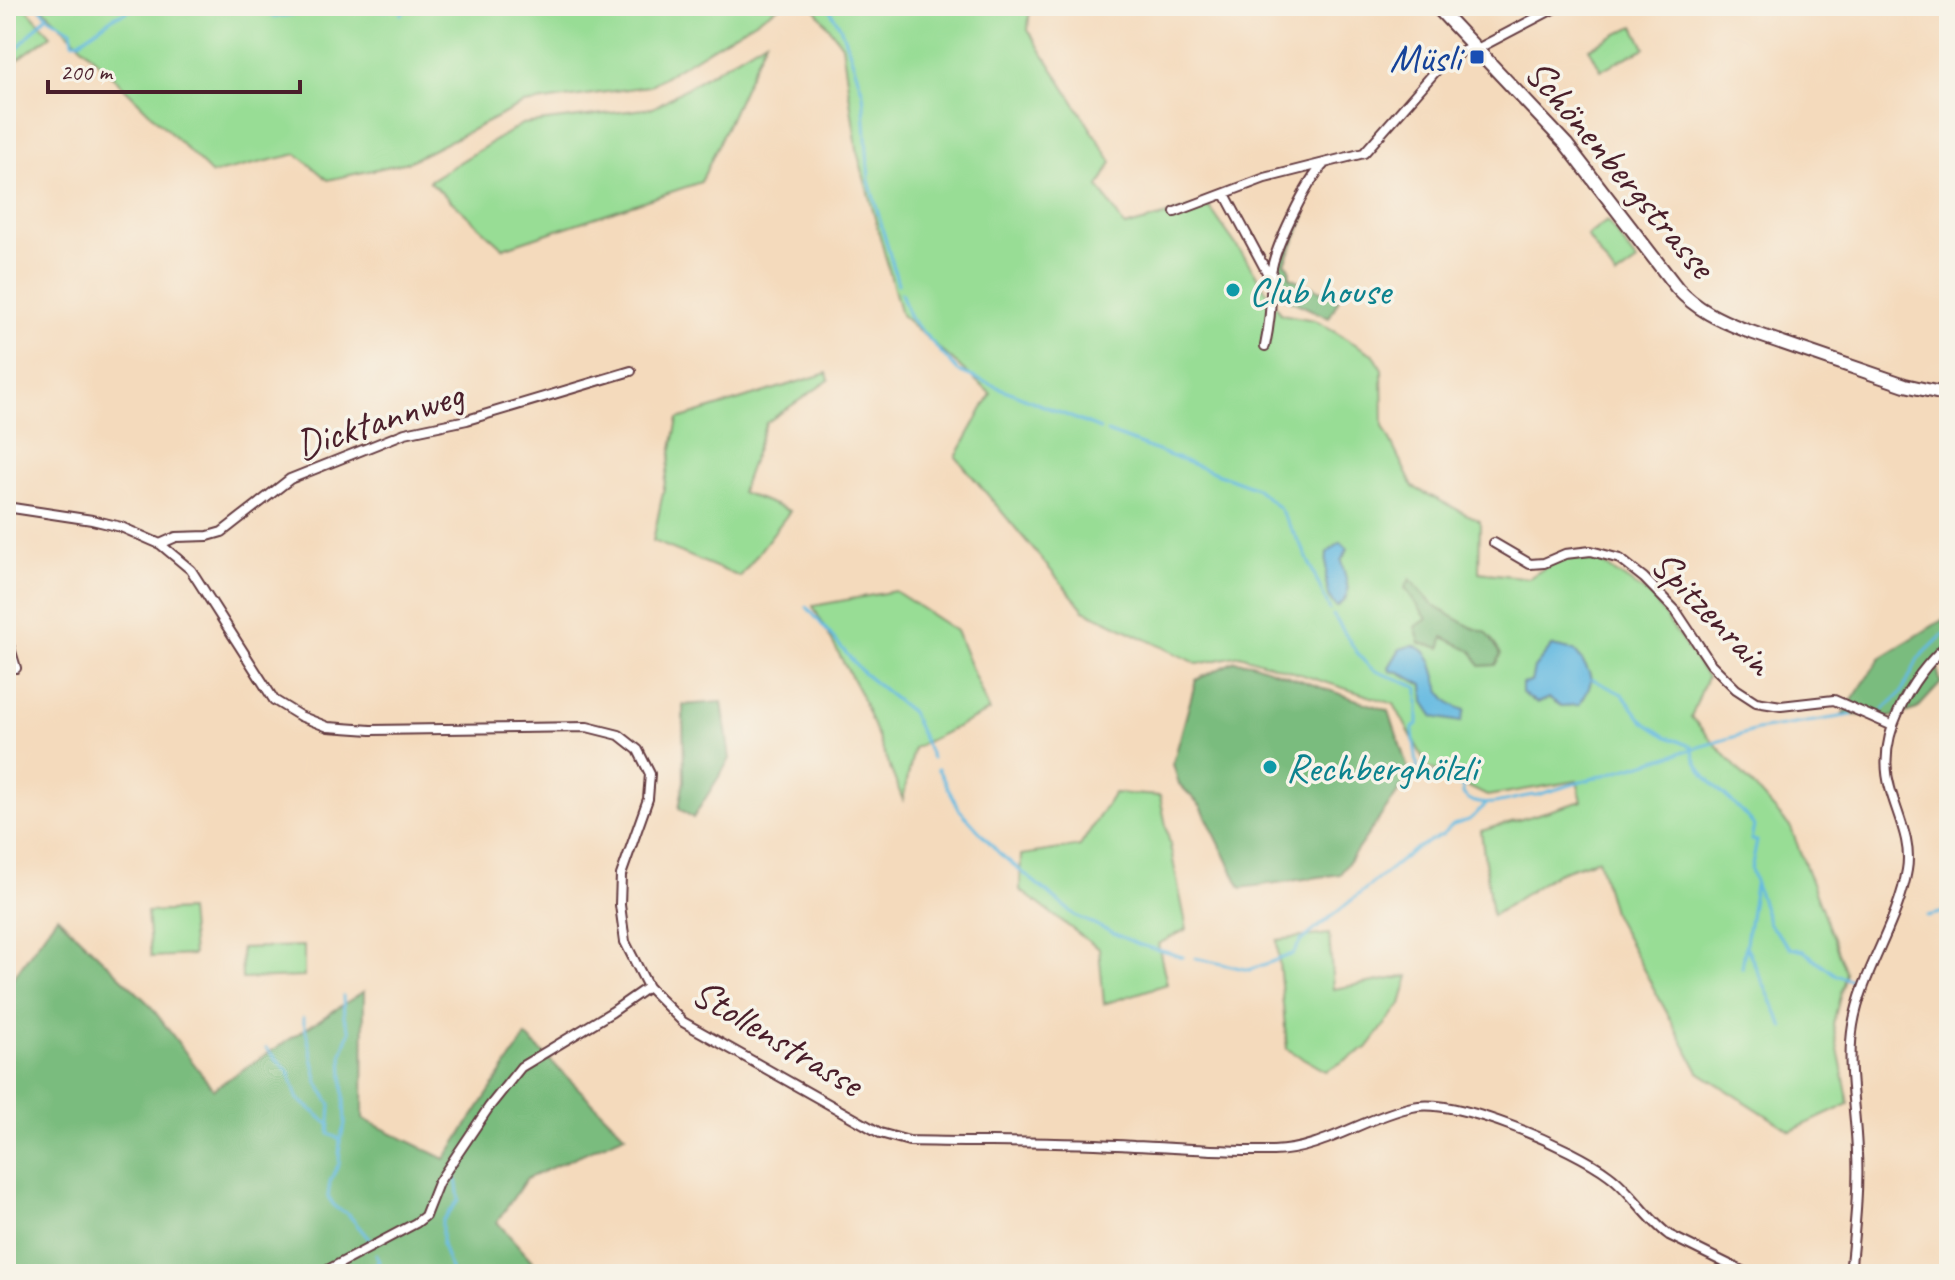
<svg xmlns="http://www.w3.org/2000/svg" width="1955" height="1280" font-family="Caveat,sans-serif">
<style>
.green{fill:#98dd95;stroke:#717e60;stroke-width:2}
.forest{fill:#7abc7e;stroke:#626e54;stroke-width:2}
.water{fill:#65bae1;stroke:#586c86;stroke-width:2}
.lines{fill:none;stroke-linecap:round;stroke-linejoin:round}
.stream{stroke:#65bae1;stroke-width:3}
.street-casing{stroke:#643b41;stroke-width:12}
.secondary-casing{stroke:#643b41;stroke-width:16}
.street{stroke:#fff;stroke-width:8}
.secondary{stroke:#fff;stroke-width:12}
.transit-dot{fill:#1a4fb4;stroke:#f7f3e8;stroke-width:3}
.culture-dot{fill:#0f9aa8;stroke:#f7f3e8;stroke-width:3}
.labels{text-anchor:middle;stroke-width:7;stroke-linejoin:round;paint-order:stroke}
.transit-label{font-size:40px;fill:#164399;stroke:#f7f3e8;text-anchor:end}
.street-label{font-size:40px;fill:#4a1f2b;stroke:#f7f3e8}
.culture-label{font-size:40px;fill:#0d838f;stroke:#f7f3e8;text-anchor:start}
</style>
<rect width="100%" height="100%" fill="#f7f3e8"/>
<filter id="ink" filterUnits="userSpaceOnUse"><feTurbulence type="fractalNoise" baseFrequency=".0125" numOctaves="2"/><feDisplacementMap in="SourceGraphic" scale="16" xChannelSelector="R" yChannelSelector="G"/><feConvolveMatrix kernelMatrix="1 2 1 2 8 2 1 2 1" color-interpolation-filters="sRGB"/></filter>
<filter id="wash" filterUnits="userSpaceOnUse"><feTurbulence type="fractalNoise" baseFrequency=".006" numOctaves="4" result="noise"/><feDisplacementMap in="SourceGraphic" scale="32" xChannelSelector="R" yChannelSelector="G"/><feGaussianBlur stdDeviation="1.8" result="paint"/><feColorMatrix in="noise" values="0 0 0 0 0 0 0 0 0 0 0 0 0 0 0 0 0 1.4 0 .05"/><feComposite in="paint" operator="in"/></filter>
<g filter="url(#wash)">
<rect width="100%" height="100%" fill="#f4dabc"/>
<path class="green" d="M6,6H24L51,35L7,67Z
M41,6H780L649,86L523,104L408,162L328,180L297,154L212,174Z
M813,6H1030L1028,30L1112,162L1099,187L1125,227L1207,204L1246,259L1281,314L1314,320L1374,355L1382,369L1383,426L1413,487L1480,521L1479,572L1529,578L1562,557L1600,562L1651,596L1707,677L1691,717L1791,828L1846,973L1833,1024L1849,1104L1791,1131L1699,1072L1614,915L1598,859L1557,873L1492,916L1481,831L1582,801L1577,781L1487,796L1428,767L1394,704L1240,655L1198,664L1084,610L956,457L991,394L901,315L858,155L842,45Z
M1634,26L1645,48L1601,70L1589,48Z
M766,40L701,182L503,248L429,181L522,124L653,108Z
M1607,221L1637,262L1616,277L1587,236Z
M827,373L829,380L766,423L741,492L790,511L740,577L653,541L678,419Z
M895,591L956,631L989,711L914,748L903,800L860,693L813,606Z
M1114,793L1160,796L1187,929L1158,944L1167,984L1104,1004L1099,949L1020,890L1021,855L1080,846Z
M189,910L193,955L151,957L147,912Z
M1329,934L1333,989L1409,976L1401,1004L1367,1048L1326,1071L1287,1049L1277,940Z
M304,946V977L242,979L241,948Z"/>
<path class="forest" d="M1298,212L1306,215L1285,263L1289,266L1290,277L1339,299L1329,318L1279,295C1273,259 1284,244 1298,212Z
M1410,579L1434,606L1471,627L1487,633L1501,654L1495,665L1480,666L1472,651L1443,637L1441,648L1420,643L1415,627L1427,619L1405,588Z
M1949,616V645L1935,662L1941,683L1917,709L1891,717L1843,714L1880,658Z
M1235,661L1251,663L1389,711L1410,775L1340,874L1241,888L1201,806L1179,784L1173,764L1196,680Z
M722,702L730,759L693,818L679,808L684,781L683,705Z
M57,916L149,1004L213,1089L364,991L363,1119L445,1159L526,1036L625,1135L526,1179L497,1222L532,1261L526,1274H384L379,1270L373,1274H6V1192L8,1191L6,1187V988Z"/>
<path class="water" d="M1341,542L1348,549L1341,561C1346,580 1355,596 1336,607C1323,593 1326,571 1327,553Z
M1413,645C1446,655 1424,699 1465,710L1461,722L1434,717L1424,702L1423,685L1399,672L1390,671L1389,667L1400,649Z
M1552,646L1575,651C1592,675 1598,679 1579,705L1561,706L1549,698L1537,703L1522,693V684L1531,682L1534,668Z"/>
<g class="lines">
<path class="stream" d="M38,6L47,15
M253,6L274,17L352,6
M368,6L375,10H389
M827,6L840,26L847,46
M401,14L409,6
M848,47L863,93L869,181L898,284
M6,49L13,53L47,16L71,30L73,42L80,41L114,17L140,6
M901,293L910,318L958,371L1100,429
M1107,432L1256,488L1279,508L1303,549L1330,610
M807,607L863,673L911,712L932,758
M1333,615C1344,630 1361,665 1376,671C1391,678 1403,679 1418,688V724L1413,728V734L1418,772L1435,775L1463,787V794C1481,815 1515,795 1537,795L1757,730L1852,715
M1592,679L1622,694L1643,721L1665,736L1693,747
M1883,710L1902,692L1918,659L1949,629
M1693,750C1695,778 1739,803 1754,826L1751,840L1757,841L1751,869L1769,924L1790,948L1804,951L1836,975L1854,981
M938,769L959,809L999,853L1076,916L1137,944L1183,957
M1927,916L1949,911
M1747,948L1784,1028
M1195,958L1249,970L1293,954L1301,941L1415,849L1442,835L1453,825L1469,820L1488,803
M1742,968L1755,885
M303,1018L318,1083L331,1105L329,1134L340,1139L339,1164L330,1181L328,1197L336,1208L348,1214L369,1239
M266,1048L289,1072L297,1098L330,1125
M341,1137L345,1124L342,1054L350,1031L344,1017L343,996
M363,1274L379,1262L376,1254
M452,1274L442,1245V1221L459,1200L456,1178"/>
</g>
</g>
<g filter="url(#ink)">
<g class="lines">
<g class="street-casing">
<path id="street" d="M1477,49L1559,6
M1225,194L1270,278
M1175,212L1265,178L1364,153L1441,65L1472,45
M1265,346C1270,322 1272,301 1271,277C1270,255 1308,179 1324,164
M6,507L92,520L121,527L160,544L191,570L274,700L300,716L328,727L371,730L587,727L619,735L638,750L650,774L648,799L621,875L620,905L625,942L648,987L683,1022L880,1133L909,1141C984,1143 1059,1141 1134,1146C1180,1148 1226,1152 1273,1151C1322,1150 1365,1117 1412,1107C1456,1096 1573,1148 1609,1175C1632,1192 1646,1218 1669,1235L1748,1274
M1494,543L1530,564L1544,563L1565,554L1591,551L1620,559L1644,578L1676,611L1711,664L1736,689L1756,702L1781,706L1834,700L1893,726
M160,544L176,537L208,536L222,532L290,479L405,433L467,420L631,371
M6,635L16,668
M320,1274L416,1223L425,1216L438,1183L489,1107L521,1067L612,1012L648,987
M1850,1274C1854,1234 1859,1193 1857,1153C1856,1110 1846,1067 1853,1025C1862,971 1898,924 1907,870C1912,841 1897,815 1890,788C1875,736 1911,677 1949,643"/>
</g>
<g class="secondary-casing">
<path id="secondary" d="M1436,6L1566,144L1677,288C1696,309 1719,320 1745,330L1905,385L1949,395"/>
</g>
<use href="#street" class="street"/>
<use href="#secondary" class="secondary"/>
</g>
</g>
<rect class="transit-dot" x="1469" y="49" width="16" height="16" rx="4"/>
<g class="culture-dot">
<circle cx="1233" cy="290" r="8"/>
<circle cx="1270" cy="767" r="8"/>
</g>
<g class="labels">
<g class="transit-label">
<text x="1461" y="71">Müsli</text>
</g>
<g class="street-label">
<text transform="translate(1621 168) rotate(50)" y="14">Schönenbergstrasse</text>
<text transform="translate(379 419) rotate(-18)" y="14">Dicktannweg</text>
<text transform="translate(1713 612) rotate(46)" y="14">Spitzenrain</text>
<text transform="translate(778 1037) rotate(31)" y="14">Stollenstrasse</text>
</g>
<g class="culture-label">
<text x="1249" y="304">Club house</text>
<text x="1286" y="781">Rechberghölzli</text>
</g>
</g>
<rect width="1955" height="1280" fill="none" stroke="#f7f3e8" stroke-width="32"/>
<path d="M48 80v12h252v-12" fill="none" stroke="#4a1f2b" stroke-width="4"/>
<text x="60" y="80" font-size="24" fill="#4a1f2b" stroke="#f7f3e8" stroke-width="6" paint-order="stroke">200 m</text>
</svg>
